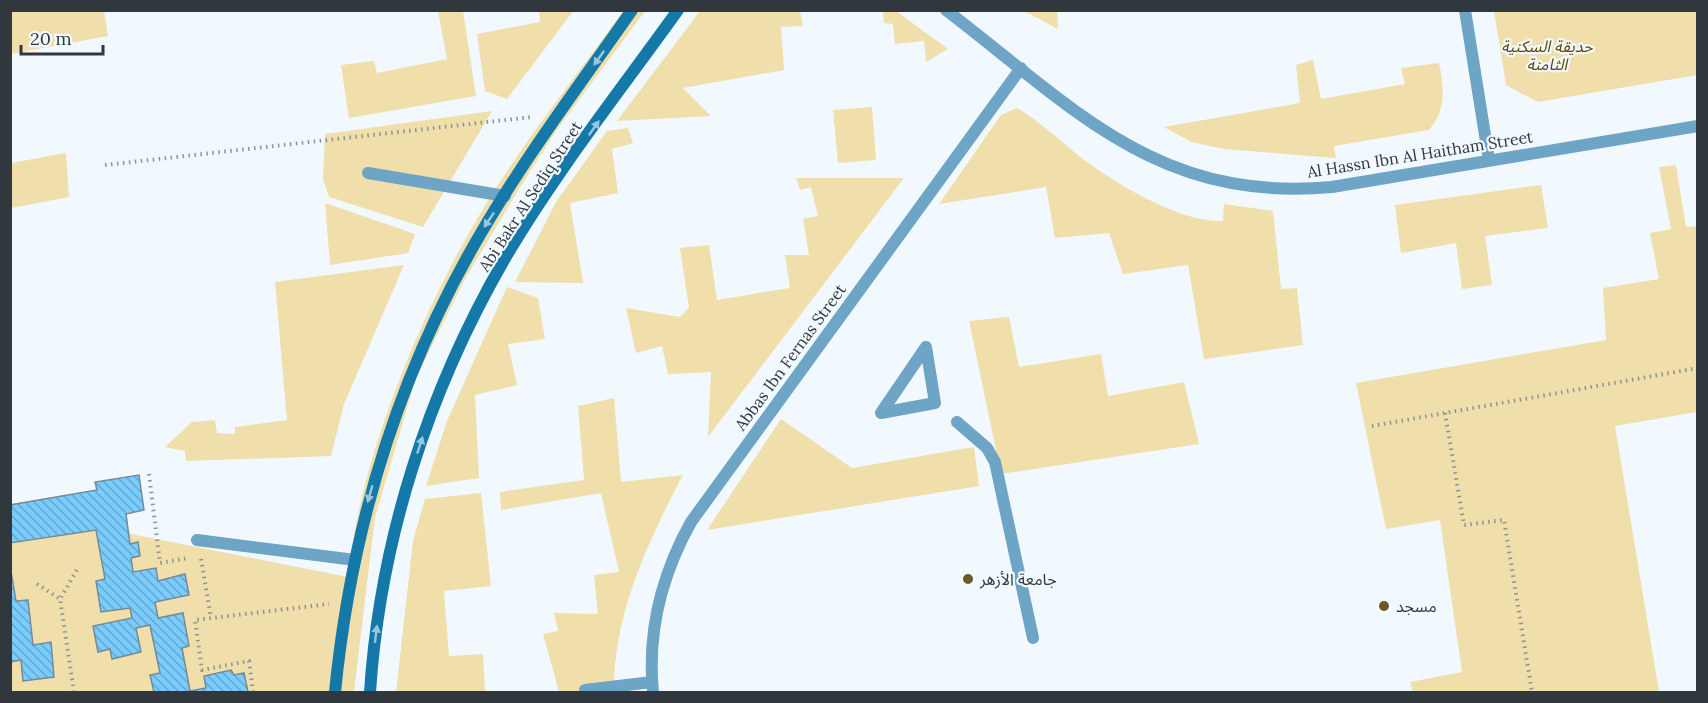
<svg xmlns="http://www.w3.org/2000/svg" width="1708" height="703" font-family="Lora,'Noto Sans Arabic',serif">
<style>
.park{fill:#f0deab}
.building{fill:url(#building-back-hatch);stroke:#768996;stroke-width:1.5}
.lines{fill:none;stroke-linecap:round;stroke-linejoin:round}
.path{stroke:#8c949a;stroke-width:4;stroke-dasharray:1.5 4.5;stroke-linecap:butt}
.service{stroke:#6ea4c5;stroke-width:12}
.pedestrian{stroke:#6ea4c5;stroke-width:12}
.minor{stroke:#6ea4c5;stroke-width:12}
.secondary{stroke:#1479a9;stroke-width:12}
.oneway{fill:#99c6dd}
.poi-dot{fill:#6a5927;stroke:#f1f9ff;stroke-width:2}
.labels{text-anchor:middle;stroke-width:4.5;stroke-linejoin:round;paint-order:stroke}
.park-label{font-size:16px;font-style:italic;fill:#5d4a08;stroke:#f1f9ff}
.street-label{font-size:16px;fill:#30383e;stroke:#f1f9ff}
.poi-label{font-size:16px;fill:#30383e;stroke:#f1f9ff;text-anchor:start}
</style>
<defs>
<pattern id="building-back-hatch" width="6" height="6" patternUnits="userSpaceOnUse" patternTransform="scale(1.5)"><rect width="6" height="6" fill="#7accfd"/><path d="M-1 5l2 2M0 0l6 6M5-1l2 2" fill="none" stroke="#64a7ce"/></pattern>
</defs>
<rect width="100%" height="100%" fill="#f1f9ff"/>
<path class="park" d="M11,10L104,11L108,36L11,54Z
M438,11H463L476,96L349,118L341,65L374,61L377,73L447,59Z
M539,11H573L507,99L485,91L477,34L540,22Z
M623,11H645L556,131L517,192L464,281L416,378L375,517L354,692H11L10,510L348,577C360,456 423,307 486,204C527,137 578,74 623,11Z
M700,11H800L803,26L781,27L784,70L683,88L711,116L617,121Z
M883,11H896L948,49L926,62L924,41L895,44L893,24L884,23Z
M1024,11H1057L1058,29Z
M1494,11H1697V75L1538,102L1506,85Z
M1313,60L1321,99L1405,84L1401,68L1439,63C1444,88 1447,109 1429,130L1334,146L1336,158L1224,149L1191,142L1164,127L1300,103L1296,65Z
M872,107L876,160L838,163L833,110Z
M1017,108C1039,121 1058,139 1079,156C1113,182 1179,223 1223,221L1224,204L1273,211L1281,289L1297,288L1303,345L1204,359L1188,265L1123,274L1109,233L1055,238L1046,187L939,204L1001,115Z
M492,111L423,227L329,197L323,179L325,134Z
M628,128L633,143L612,149L618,193L570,203L583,283L515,282L556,202L607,131Z
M66,153L69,197L11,208V163Z
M1676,165L1686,227L1697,226V412L1615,426L1659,692H1413L1410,682L1462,672L1440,520L1386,529L1356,383L1606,340L1603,288L1659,279L1650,233L1671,229L1659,167Z
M796,178H904L708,437L711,372L668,374L662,346L636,353L626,308L680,317L689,308L680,248L709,245L717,300L790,288L785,255H809L803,219L818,216L811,187L800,190Z
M1541,185L1548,228L1485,236L1492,285L1462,289L1456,243L1401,253L1395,205Z
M325,203L415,234L408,253L330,265Z
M404,265L344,404L331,456L186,461L185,451L165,447L192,422L215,420L217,433L235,434V427L287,420L275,282Z
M507,287L538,298L545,339L508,344L517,385L475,395L479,478L426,486L447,421Z
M1009,317L1019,367L1101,354L1108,396L1184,382L1199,444L1001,474L969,321Z
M614,398L621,482L683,475C648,542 613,615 614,692H559L543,634L558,631L554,613L598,614L594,575L619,572L601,493L501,510L500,492L584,480L578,406Z
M781,419L852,468L974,447L979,486L707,530Z
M481,493L491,586L444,591L449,656L483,654L485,692H396L413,541L425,499Z"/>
<path class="building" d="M139,475L144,510L126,514L130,544L138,542L140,556L131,558L133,572L156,568L158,581L185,574L189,595L155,602L158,618L183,613L189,646L182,648L190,691L206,688L204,676L231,670L234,675L244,673L248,692H154L150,675L160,673L150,625L136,628L141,652L112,659L110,649L98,652L93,626L132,618L130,608L101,612L96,581L105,579L96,530L10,543V505L97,490L95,482Z
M10,565L16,601L28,600L33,645L51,642L54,677L23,681L21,660L10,662Z"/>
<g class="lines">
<path class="path" d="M105,165L532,117
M1445,413L1464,525L1504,520L1532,692
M1372,426L1698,368
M149,474L160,563L188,558
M201,559L211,618
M37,584L60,599
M74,692L60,599L78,568
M253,692L249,661L202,670L195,620L329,604"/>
<path class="service" d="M368,173L505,196
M957,422L987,448L995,462L1033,638
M197,540L355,560
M585,690L652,682"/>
<path class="pedestrian" d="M926,347L935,403L881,413Z"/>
<path class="minor" d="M946,10C1074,108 1158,203 1332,187L1698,126
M1465,10L1489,160
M653,692C647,631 661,576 691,522L1021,68"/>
<path class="secondary" d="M335,692C351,530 398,374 481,233C526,156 581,83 632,10
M370,692C380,540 428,392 504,260C554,174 620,91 678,10"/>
</g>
<defs><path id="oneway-solid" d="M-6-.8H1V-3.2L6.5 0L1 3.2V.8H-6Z" transform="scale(1.5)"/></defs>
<g class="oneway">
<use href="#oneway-solid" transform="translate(599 58) rotate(125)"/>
<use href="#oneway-solid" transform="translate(594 128) rotate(-55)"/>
<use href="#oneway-solid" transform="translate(489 220) rotate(124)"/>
<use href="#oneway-solid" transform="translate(420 445) rotate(-72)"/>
<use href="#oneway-solid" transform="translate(370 494) rotate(106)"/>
<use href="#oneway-solid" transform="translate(376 634) rotate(-83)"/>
</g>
<g class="poi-dot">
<circle cx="968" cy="579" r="6"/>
<circle cx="1384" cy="606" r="6"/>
</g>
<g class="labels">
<g class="park-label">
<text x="1547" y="52">حديقة السكنية<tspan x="1547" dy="18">الثامنة</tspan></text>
</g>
<g class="street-label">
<text transform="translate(1420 154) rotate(-9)" y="6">Al Hassn Ibn Al Haitham Street</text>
<text transform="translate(530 196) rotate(-57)" y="6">Abi Bakr Al Sediq Street</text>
<text transform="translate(790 357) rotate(-54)" y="6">Abbas Ibn Fernas Street</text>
</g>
<g class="poi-label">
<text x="980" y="585">جامعة الأزهر</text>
<text x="1396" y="612">مسجد</text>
</g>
</g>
<rect width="1708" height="703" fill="none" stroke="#30383e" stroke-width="24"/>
<path d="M21 45v9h82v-9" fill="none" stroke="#30383e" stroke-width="3"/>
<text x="30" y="45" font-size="18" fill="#30383e" stroke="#f1f9ff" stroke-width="4.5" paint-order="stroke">20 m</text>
</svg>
